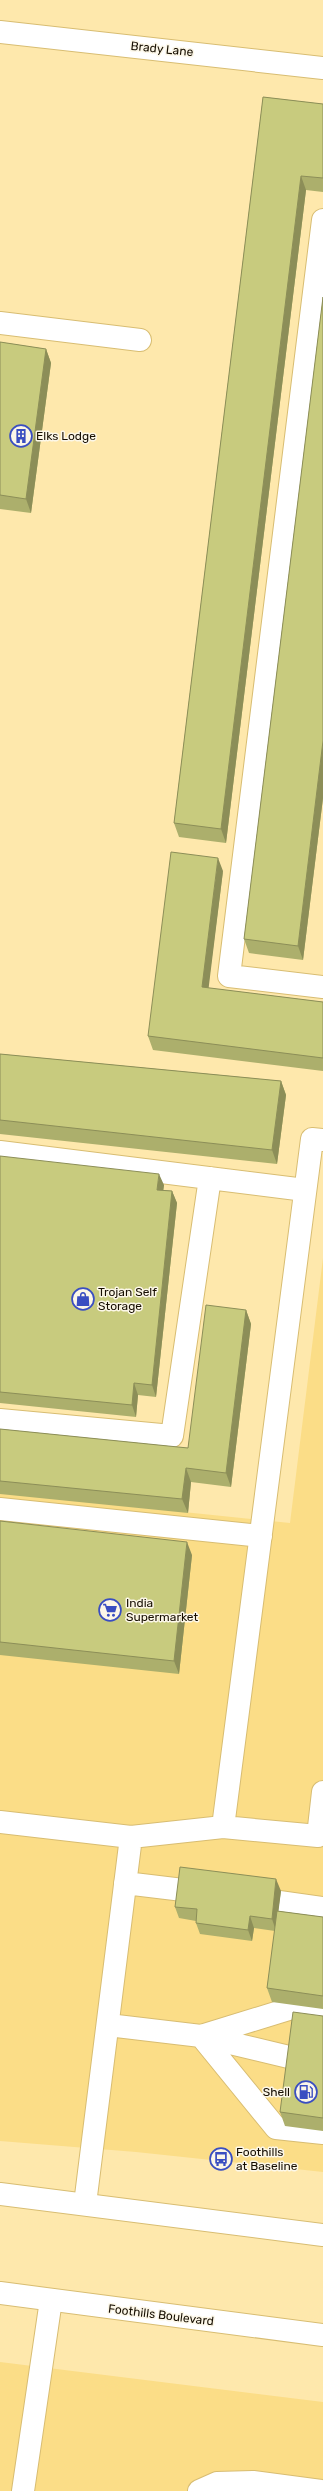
<svg xmlns="http://www.w3.org/2000/svg" width="323" height="2491" font-family="Rubik,sans-serif">
<style>
.built{fill:#fbdd87}
.lines{fill:none;stroke-linecap:round;stroke-linejoin:round}
.minor-casing{stroke:#d8bd72;stroke-width:24}
.major-casing{stroke:#d8bd72;stroke-width:24}
.minor{stroke:#fff;stroke-width:22}
.major{stroke:#fff;stroke-width:22}
.wall{fill:#acaf6c}
.shaded-wall{fill:#8c8e58}
.building{fill:#c8cb7e;stroke:#8c8e58}
.labels{text-anchor:middle;stroke-width:3;stroke-linejoin:round;paint-order:stroke}
.street-label{font-size:12px;fill:#160e00;stroke:#fcf7e8}
.poi-label{font-size:12px;fill:#160e00;stroke:#fcf7e8;text-anchor:start}
</style>
<rect width="100%" height="100%" fill="#fee8ac"/>
<path class="built" d="M323,1258V2172L136,2152L0,2141V1493L290,1523Z
M0,2362L323,2402V2491H0Z"/>
<g class="lines">
<g class="minor-casing">
<path id="minor" d="M0,32L323,68
M323,220L229,976L323,987
M0,323L140,340
M0,1152L305,1190
M0,1420L172,1436L210,1178
M0,1509L261,1536
M0,1822L131,1837L223,1827L318,1836L323,1792
M223,1827L312,1139L323,1140
M125,1883L183,1890
M279,1902L323,1908
M323,2012L292,2008L201,2036L276,2128L323,2133
M108,2025L201,2036L293,2058
M85,2204L131,1837
M23,2491L51,2300
M199,2491L217,2483L253,2482L321,2491"/>
</g>
<g class="major-casing">
<path id="major" d="M0,2194L323,2235
M0,2293L323,2335"/>
</g>
<use href="#minor" class="minor"/>
<use href="#major" class="major"/>
</g>
<path class="wall" d="M263,97L323,104V192L306,190L226,843L179,837L174,823Z
M323,297V798L303,960L249,953L244,939Z
M0,342L46,349L51,363L31,513L0,509Z
M223,871L208,988L323,1002V1071L153,1050L148,1036Z
M0,1054L281,1081L286,1095L277,1164L0,1134Z
M0,1156L164,1185L163,1190L172,1191L177,1203L156,1397L138,1395L136,1417L0,1403Z
M246,1310L251,1324L231,1487L191,1482L188,1513L0,1494V1429L188,1448Z
M0,1521L192,1555L179,1674L0,1655Z
M281,1891L278,1911L323,1917V2009L272,2002L267,1988L275,1931L254,1928L252,1941L200,1934L196,1923V1921L179,1918L175,1907Z
M323,2016V2131L285,2126L280,2112Z"/>
<path class="shaded-wall" d="M301,176L306,190L226,843L221,829Z
M46,349L51,363L31,513L26,499Z
M323,741V798L303,960L298,946Z
M218,858L223,871L207,1001L202,987Z
M281,1081L286,1095L277,1164L272,1150Z
M159,1174L164,1185L162,1202L157,1190Z
M172,1191L177,1203L156,1397L152,1385Z
M246,1310L251,1324L231,1487L226,1473Z
M134,1383L138,1395L136,1417L132,1405Z
M186,1468L191,1482L188,1513L182,1499Z
M187,1542L192,1555L179,1674L174,1661Z
M276,1879L281,1891L276,1931L272,1919Z
M250,1916L254,1928L252,1941L248,1930Z"/>
<path class="building" d="M263,97L323,104V178L301,176L221,829L174,823Z
M323,297V741L298,946L244,939Z
M0,342L46,349L26,499L0,495Z
M171,852L218,858L202,987L323,1002V1058L148,1036Z
M0,1054L281,1081L272,1150L0,1120Z
M0,1156L159,1174L157,1190L172,1191L152,1385L134,1383L132,1405L0,1392Z
M206,1305L246,1310L226,1473L186,1468L182,1499L0,1481V1429L188,1448Z
M0,1521L187,1542L174,1661L0,1642Z
M180,1867L276,1879L272,1919L250,1916L248,1930L196,1923L197,1909L175,1907Z
M277,1911L323,1917V1996L267,1988Z
M293,2012L323,2016V2118L280,2112Z"/>
<defs>
<g id="building-ring" transform="scale(1.15)"><circle r="9.5" fill="#fcf7e8" stroke="#3a4ec1" stroke-width="1.5"/><path d="M-4-6H4V6H1V3H-1V6H-4ZM-2.5-4.3h1.7v1.8h-1.7ZM.8-4.3h1.7v1.8H.8ZM-2.5-1h1.7V.8h-1.7ZM.8-1h1.7V.8H.8Z" fill="#3a4ec1"/></g>
<g id="shop-ring" transform="scale(1.15)"><circle r="9.5" fill="#fcf7e8" stroke="#3a4ec1" stroke-width="1.5"/><path d="M-5-2.5h2.3a2.7 3.5 0 0 1 5.4 0H5L5.5 6h-11ZM-1.5-2.5h3a1.5 2.3 0 0 0-3 0Z" fill="#3a4ec1"/></g>
<g id="supermarket-ring" transform="scale(1.15)"><circle r="9.5" fill="#fcf7e8" stroke="#3a4ec1" stroke-width="1.5"/><path d="M-6-5.5h2.5l.6 2H6L4.5 2H-2.5L-4.4-4H-6ZM-1.5 3.2a1.3 1.3 0 1 0 .1 0ZM3 3.2a1.3 1.3 0 1 0 .1 0Z" fill="#3a4ec1"/></g>
<g id="fuel-ring" transform="scale(1.15)"><circle r="9.5" fill="#fcf7e8" stroke="#3a4ec1" stroke-width="1.5"/><path d="M-5.5-6h7V0h2V4h1.3V-2.5L3-4.5l.8-.8L6-3V5H2.5V1h-1V6h-7ZM-4.2-4.7v3.2H.2V-4.7Z" fill="#3a4ec1"/></g>
<g id="bus-ring" transform="scale(1.15)"><circle r="9.5" fill="#fcf7e8" stroke="#3a4ec1" stroke-width="1.5"/><path d="M-5-6H5V4H4V6H2V4H-2V6H-4V4H-5ZM-3.5-4V0h7V-4ZM-3.5 1.2v1.5H-2V1.2ZM2 1.2v1.5H3.5V1.2Z" fill="#3a4ec1"/></g>
</defs>
<g fill-rule="evenodd">
<use href="#building-ring" x="21" y="436"/>
<use href="#shop-ring" x="83" y="1299"/>
<use href="#supermarket-ring" x="110" y="1610"/>
<use href="#fuel-ring" x="306" y="2092"/>
<use href="#bus-ring" x="221" y="2159"/>
</g>
<g class="labels">
<g class="street-label">
<text transform="translate(162 49) rotate(6)" y="4">Brady Lane</text>
<text transform="translate(161 2315) rotate(7)" y="4">Foothills Boulevard</text>
</g>
<g class="poi-label">
<text x="36" y="440">Elks Lodge</text>
<text x="98" y="1296">Trojan Self<tspan x="98" dy="14">Storage</tspan></text>
<text x="126" y="1607">India<tspan x="126" dy="14">Supermarket</tspan></text>
<text x="290" y="2096" text-anchor="end">Shell</text>
<text x="236" y="2156">Foothills<tspan x="236" dy="14">at Baseline</tspan></text>
</g>
</g>
</svg>
